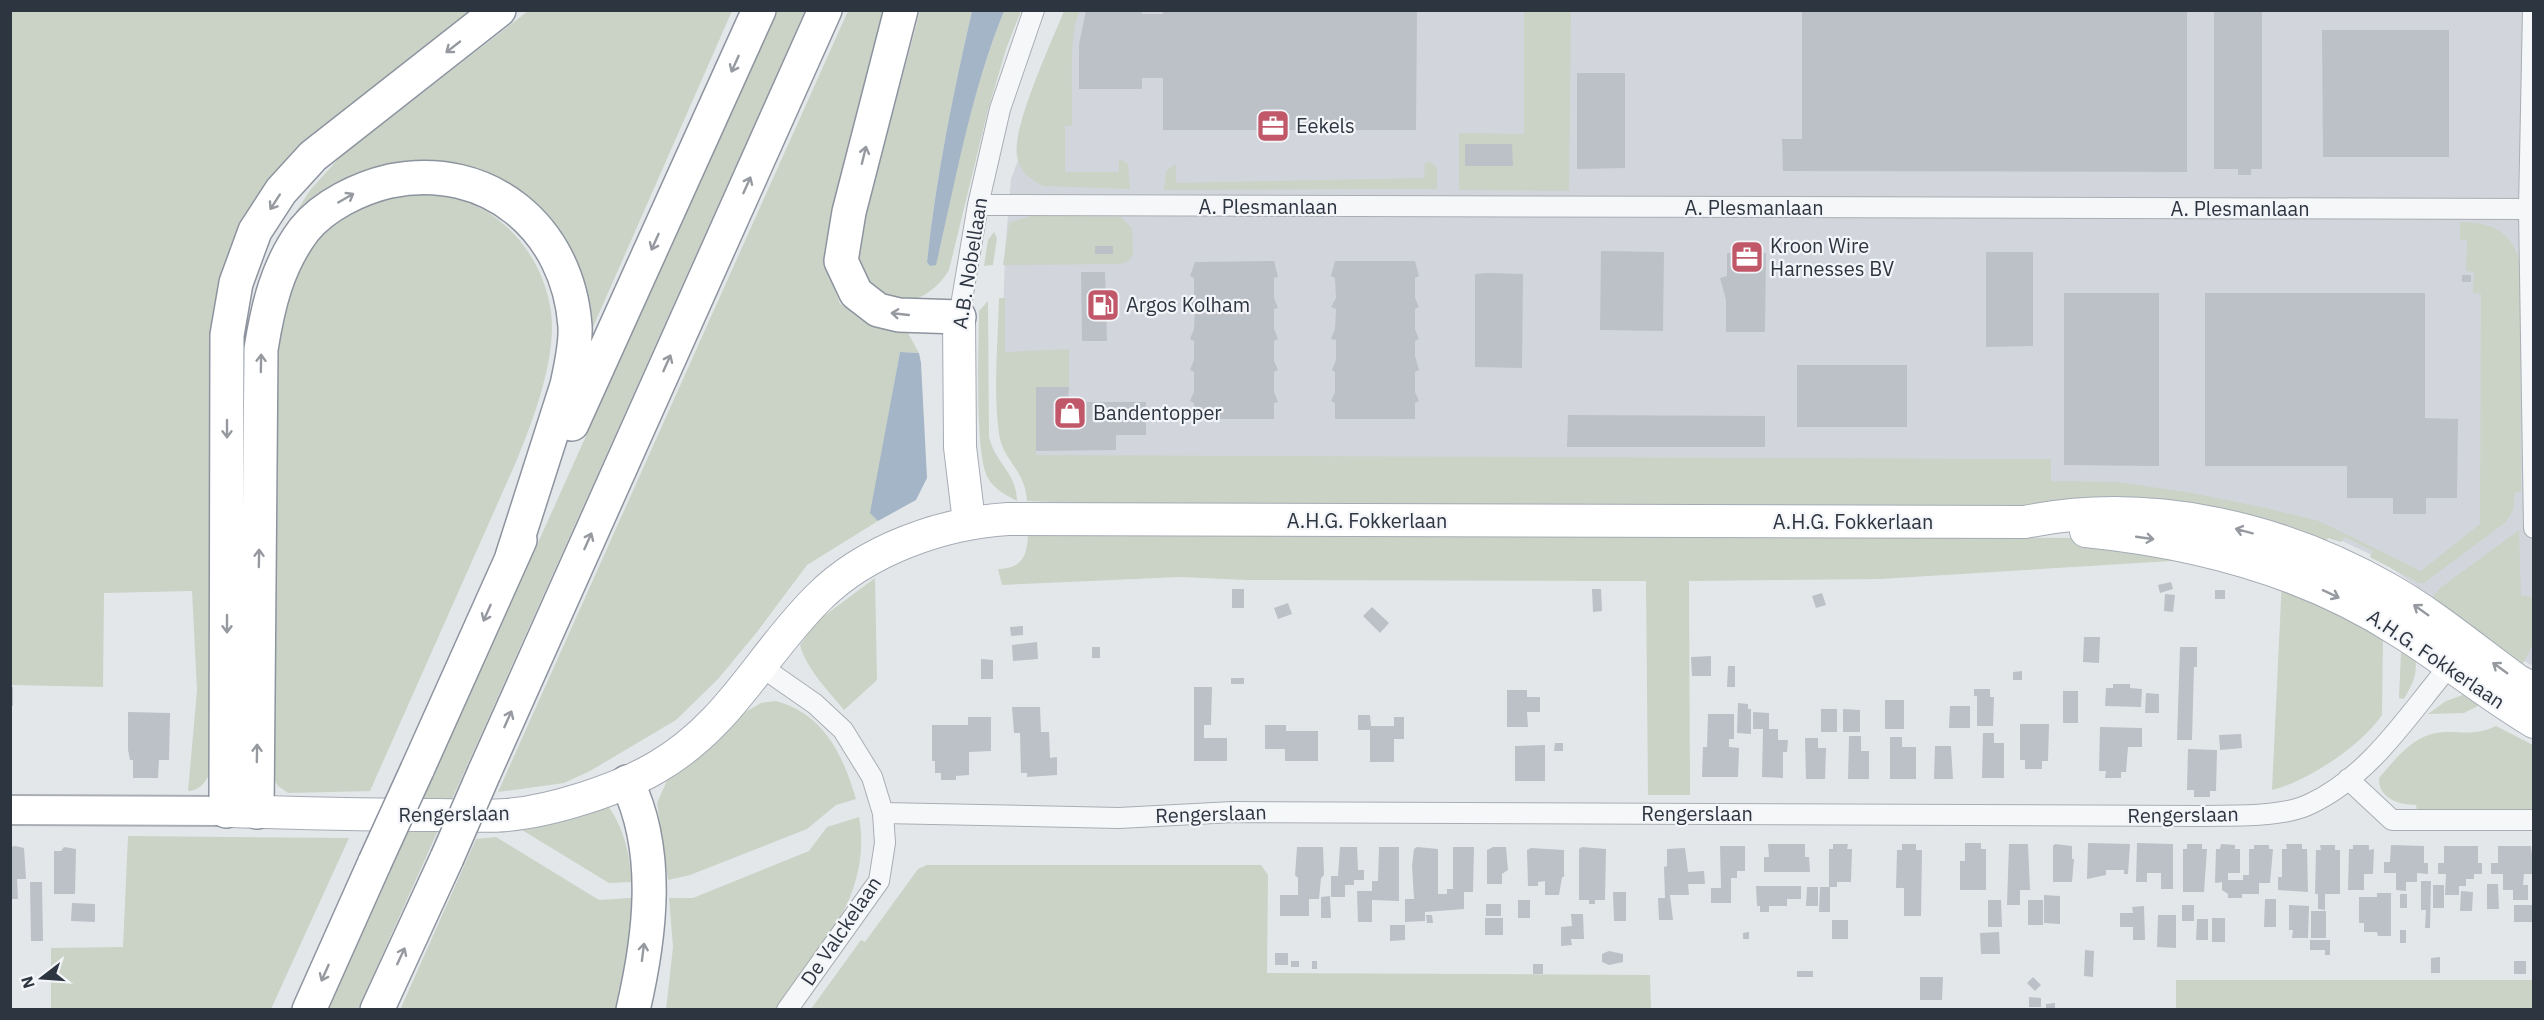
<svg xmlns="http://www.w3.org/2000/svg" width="2544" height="1020" font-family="'IBM Plex Sans',sans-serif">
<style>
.built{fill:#d2d6dc}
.green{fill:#cad3c6}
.water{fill:#a3b5c6}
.building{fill:#bcc0c7}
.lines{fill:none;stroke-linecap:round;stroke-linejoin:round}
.minor-casing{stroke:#a9aeb4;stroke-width:22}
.secondary-casing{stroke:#a9aeb4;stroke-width:32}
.primary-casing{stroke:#a5abb5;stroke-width:34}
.motorway-casing{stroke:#8d949f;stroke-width:36}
.minor{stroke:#f6f7f9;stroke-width:20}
.secondary{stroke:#fff;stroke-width:28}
.primary{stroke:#fff;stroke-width:32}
.motorway{stroke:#fff;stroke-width:33}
.motorway-bridge-casing{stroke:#8d949f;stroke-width:36;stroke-linecap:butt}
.motorway-bridge{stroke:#fff;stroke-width:33}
.oneway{stroke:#969aa0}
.labels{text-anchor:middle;stroke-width:4.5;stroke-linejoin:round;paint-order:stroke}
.poi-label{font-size:20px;fill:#2d3541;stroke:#f4f5f8;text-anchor:start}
.street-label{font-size:20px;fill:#2d3541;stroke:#f4f5f8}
</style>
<rect width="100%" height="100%" fill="#e4e7ea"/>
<path class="built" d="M1074,11H2533V666L2504,649L2376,557L2304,523L1016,461L1000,427L1005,251L1011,179Z"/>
<path class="green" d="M10,11H477L346,111L214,328L210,389V773C206,782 199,791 188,791L197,691L192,591L104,593L103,687L12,685Z
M528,11H732L586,343L499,181L471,167L442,163L301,210L284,230L311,189L341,156Z
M777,11H805L358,1009L328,1010Z
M848,11H887L828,271L840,304L886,328L908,333L919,353L900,352L871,513L878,521L807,565L757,632L718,679L676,720L590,771L564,783L498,792Z
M920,11H972C953,94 936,177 927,262L939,252C956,170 973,88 1004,11H1021L1006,49L988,110L949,270C917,322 858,305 858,244Z
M1064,11H1080C1068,32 1073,99 1072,126H1065V172H1119V158L1128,164L1130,189L1043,186C1031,180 1019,171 1017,156C1012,127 1052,41 1064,11Z
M1524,11H1571L1569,191L1459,190V133L1524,134Z
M1431,162L1437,168V189L1164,190L1166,171L1176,164V183L1424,178L1425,163Z
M427,194C437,196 448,196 458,199C509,214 544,261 551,312C557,358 533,421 516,462L370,791L288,793L278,786L270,773L275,355L294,273L314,243L338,220L364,205L393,198Z
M1034,215L1121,217L1132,228L1133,255L1127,262L1118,264L1003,265L1009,223Z
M2460,222C2491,222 2512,231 2520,263L2521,491L2515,493L2513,510L2506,522L2424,583H2419L2370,557L2373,551L2345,537L2341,542L2328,538L2325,542L2274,532L1211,508L1027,501C1025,468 1003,462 999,434C993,390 998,342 999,298H1005V352L1069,349V387H1036V455L2051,459V481L2118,482L2192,493L2266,508L2319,521L2421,571L2480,524L2481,294L2473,293L2474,272L2466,271L2467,240H2460Z
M994,232L997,238L993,265L984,266L988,240Z
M988,301L989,437C995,463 1017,473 1017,501C1006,495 994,489 988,478C974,454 979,343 979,311Z
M2519,530L2521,596L2533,597L2534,642L2519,671L2426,605L2440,588Z
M1028,535L2107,538L2192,551L2171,561L1880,579L1689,581L1690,795H1648L1646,581L1247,580L1180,577L1002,585L998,569C1021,568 1027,558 1028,535Z
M875,578L877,680L844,710C828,690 807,670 800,645L816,622Z
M2282,579L2383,635L2382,715C2361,746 2308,781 2272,790Z
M2401,651L2415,656C2418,675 2413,683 2404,699L2399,698Z
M2471,692L2486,702L2464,713L2428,714L2446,701Z
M776,701C824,714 843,755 856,799L836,805L807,829L690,875L668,880L657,803L670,774L742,714L761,703Z
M2496,726L2533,745V813L2417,811L2416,805C2400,805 2378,799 2379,778C2397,757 2416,732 2446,732C2465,732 2478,735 2496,726Z
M608,806C625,830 629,853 632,882L609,883L517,827Z
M859,817C873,893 819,953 776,1009L666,1010L673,947L669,898H693L809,851L827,827Z
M128,836L349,838L271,1009H51V948L123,947Z
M496,837L599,900L644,897L632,1009L400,1010L476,839Z
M927,865H1261L1268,875L1267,973L1650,975L1651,1009H811L861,940L865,942L918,869Z
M2176,980H2533V1009H2176Z"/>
<path class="water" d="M972,11H1004C971,92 956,179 936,265L930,266L927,262C936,177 953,94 972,11Z
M900,352L919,353L921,363L927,478L916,500L878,521L870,513Z"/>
<path class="building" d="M1086,10H1142V14H1163V10H1417L1416,130H1163V78H1142V89H1079V45Z
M1802,10H2187V172L1783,171L1782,139H1802Z
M2214,10H2262V169H2251V175H2238V169H2214Z
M2322,30H2449V157H2323Z
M1577,73H1625V168L1577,169Z
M1465,144H1512L1513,166H1465Z
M1095,246H1113V254H1095Z
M1601,251L1664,252L1663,331L1600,330Z
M1986,252H2033V346L1986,347Z
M1727,253H1766L1765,332H1726V300L1720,278L1727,276Z
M1274,261L1278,277L1274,278V298L1278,308L1274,309V329L1278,339L1274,341V361L1278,370L1274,372V392L1278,402L1274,403V419H1194V403L1190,401L1194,392V372L1190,370L1194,360V341L1190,339L1194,329L1195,309L1190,307L1194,298V278L1190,276L1195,262Z
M1335,261H1415L1419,276L1415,278V298L1419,307L1415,309V329L1419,339L1415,341V356L1419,370L1415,372V392L1419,401L1415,403V419H1335V403L1331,401L1335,392V372L1332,370L1336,360V340L1331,339L1335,329L1336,309L1331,307L1336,298L1335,278L1331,276Z
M1081,272H1105L1107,341H1082Z
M1488,273L1523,274L1522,368L1475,367V274Z
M2462,275H2471V282H2462Z
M2064,293H2159V466L2064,465Z
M2205,293H2425V418L2458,419L2457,498H2426V514H2393V498H2347V466H2205Z
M1797,365H1907V427H1797Z
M1036,387H1069L1068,402H1146V435H1116V450L1036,451Z
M1568,415L1765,416V447H1567Z
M2171,582L2173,589L2160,593L2158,585Z
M1232,589H1244V608H1232Z
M1592,589H1601L1602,611L1593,612Z
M2215,590H2225V599H2215Z
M1822,593L1826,605L1816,608L1812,596Z
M2165,594L2175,595L2173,612L2164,611Z
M1288,603L1292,614L1278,619L1274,608Z
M1372,607L1389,623L1380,633L1363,616Z
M1023,626V635L1011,636L1010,627Z
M2084,637H2100L2099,663L2083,662Z
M1037,642L1038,659L1013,661L1012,645Z
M1092,647H1100V658H1092Z
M2180,647H2197V667H2194L2192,740H2177Z
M1711,656V676H1692L1691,657Z
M981,659L993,660V679H981Z
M1728,666H1735V687H1727Z
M2022,671V680H2013V672Z
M1231,678H1244V684H1231Z
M2113,684H2130V688L2142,689L2141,707L2105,706L2106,688H2113Z
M10,687H13V706H10Z
M1194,687H1212L1211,725H1204V738H1227V761H1194Z
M1974,689H1990V697H1994L1993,726H1977V696H1974Z
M1507,690H1527V697H1540V712H1527L1528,727H1507Z
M2063,691H2078V723H2063Z
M2146,693L2159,694V713H2145Z
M1885,700H1904V729H1885Z
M1738,703L1748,704V709H1751V734L1737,733Z
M1950,706H1970V728H1949Z
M1012,707H1040L1041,732H1049L1050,758L1057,757V775L1027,777V773H1021L1020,733H1014Z
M1821,709H1837V732H1821Z
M1843,709L1860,710V732H1843Z
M128,712L170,713L169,760H159L158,778H133V760H130L128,750Z
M1753,712L1769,713V729H1778V740H1788L1787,752H1783V778L1762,777L1763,729H1753Z
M1708,714H1734V739H1729V747L1739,748L1738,777H1702L1703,747H1707Z
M1358,715H1370L1371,726H1394V717H1404V739H1394V762H1370V730H1358Z
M968,717H991V751L969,752V775L956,776V780H941V773H935V761H932V725H968Z
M2020,724H2049L2048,761H2042V769H2025V760H2020Z
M1265,725H1286V731H1318V761H1285V749H1265Z
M2100,727L2142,728V747H2128L2126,772H2121V778H2105L2106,771H2099Z
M1983,733H1994V743H2004V778H1982Z
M2241,734L2242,748L2220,750L2219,735Z
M1849,736H1861V751H1869V779H1848Z
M1890,737H1902V747H1916V779H1890Z
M1805,738H1818V748H1826L1825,779H1806Z
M1555,743H1563V751H1554Z
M1545,745V781H1515V746Z
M1935,746H1951L1953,779H1934Z
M2188,749L2217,750L2216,791H2210V797H2194V790H2187Z
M1965,843H1981V849H1986V890H1960V861H1965Z
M2088,843L2130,844L2128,874H2124V870H2106V875L2087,879Z
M2137,843L2173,844V889H2161V873H2147V882H2136Z
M1768,844H1805V857H1809L1810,872H1764V857H1769Z
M1833,844H1848L1847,849H1852L1851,882H1837V887H1830V912H1819L1820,887H1829V849H1833Z
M1902,844H1916V850H1922L1921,916H1904V888H1896L1897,850H1902Z
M2009,844H2028L2030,890H2020V905H2007Z
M2055,844L2072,846V859H2074L2072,882H2053V846Z
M2187,844H2202V849H2207L2204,892H2183V849H2187Z
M2221,844L2235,845V849H2240V873H2228V880H2243V875H2249V849H2254V845H2269V849H2273L2270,883H2259V894H2242V898H2228V894L2222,890V882L2215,883L2216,849H2220Z
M2286,844H2302V849H2307L2308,892L2278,890V877H2282V849H2287Z
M2320,845H2335V850H2340V894H2325V910L2318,909V894H2315L2316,850H2321Z
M2353,845H2369V850L2374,849L2373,874H2364V890H2348L2349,849H2353Z
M2391,845L2424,846V863H2428V874L2417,873V882H2406V891L2396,890V873H2384V862H2390Z
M15,846L24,848L26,879H17L18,899H10V847Z
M1720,846H1745V871H1737V878H1731V903H1711V888H1721Z
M2444,846H2478V863H2482V874H2474V879H2466V886H2459V895H2445L2446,874H2438V863H2444Z
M2498,846H2531L2534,874H2524L2523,885H2528V900H2513V890H2503V874H2491V863H2498Z
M64,847L76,849L75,894H54V851H61Z
M1297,847H1323L1324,875L1321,878L1319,899H1309V916H1280V895H1298V878L1295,875Z
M1340,847H1357L1358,870H1364V880H1354V885H1345V897H1331V876H1338Z
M1379,847H1399V901L1372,900V922H1358L1357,891H1372V881H1378Z
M1417,847L1438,849V894H1447V889H1453V847H1474L1473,892H1464V909L1425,912V921L1405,922V899H1414L1412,866L1414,849Z
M1493,847H1506L1508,870L1502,874V884H1487V850Z
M1582,847L1606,849L1605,900H1595V904H1589V900H1579V849Z
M1531,848L1564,850V877H1562L1559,895H1545V881L1538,882V886H1528L1527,850Z
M1685,848L1688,872L1704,871L1705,884H1688L1689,895H1670L1673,920H1659L1658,898H1665L1664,867L1667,866V849Z
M2421,881H2431L2430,928H2425L2426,910H2421Z
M30,882H42L43,941H31Z
M2487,884H2498L2499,909H2487Z
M2433,885H2444V908H2433Z
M1756,886H1801V899H1787V906H1769V912H1760V906H1757Z
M1807,887H1818V906H1806Z
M2461,891L2473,892L2472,911H2460Z
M1613,892H1626V921H1614Z
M2377,893H2391V936H2378L2377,932H2364V923H2359V897H2377Z
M2400,894H2407V908H2400Z
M2044,895L2060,896V924L2044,923Z
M1330,896L1331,918H1321V897Z
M2265,899H2276V927H2264Z
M1518,900H1530V918H1518Z
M1988,900H2001L2002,927H1988Z
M2028,900H2043V925H2028Z
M72,903L95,904V922L71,921Z
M1486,904H1501V916H1486Z
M2182,905H2194V921H2182Z
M2289,905L2309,906L2308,938H2292L2293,930H2289Z
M2514,905H2532V922H2514Z
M2144,906L2145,940H2133V927H2120V913H2133L2132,907Z
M2311,911H2326V938H2311Z
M1571,914H1583L1584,939H1571L1572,945L1561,946V927L1572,926Z
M1426,915H1432L1433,923H1427Z
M2158,915H2176V948L2157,947Z
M1485,918H1503V935H1485Z
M2212,918H2225V942H2212Z
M2197,919H2208V940H2196Z
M1832,920H1848V939H1832Z
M1390,925H1405V940L1390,941Z
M2400,930H2406V943H2400Z
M1749,932V939H1743V933Z
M1999,932L2000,954H1981L1980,933Z
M2310,940H2330V955H2325V950H2310Z
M2085,950L2094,951L2093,977L2084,976Z
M1609,951L1623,954V962L1609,965L1602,962V954Z
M1275,953H1288V965H1275Z
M2440,957V973H2431V958Z
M1291,961H1299V967H1291Z
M1312,961H1317V969H1312Z
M2514,961H2526V974H2514Z
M1533,964H1543V974H1533Z
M1797,971H1813V977H1797Z
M1920,977H1943L1942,1000H1920Z
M2033,977L2041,985L2035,991L2027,983Z
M2029,997L2041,998V1007H2029Z
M2055,1003V1010H2046V1004Z"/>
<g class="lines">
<g class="minor-casing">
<path id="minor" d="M2533,10L2529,209L2534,528
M978,205L2529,209
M959,317L978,205L1000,109L1034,10
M762,667L815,704L843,730L872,777L883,813L885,843L879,881L787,1010
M2348,779L2392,820H2534
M883,813L1119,818L1233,812L2201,816C2233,815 2281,818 2310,804C2374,774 2412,708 2457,657"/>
</g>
<g class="secondary-casing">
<path id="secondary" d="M10,810L226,811"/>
</g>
<g class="primary-casing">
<path id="primary" d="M959,317L960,447L969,522
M2086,531C2196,542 2307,571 2401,632C2446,660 2487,694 2534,722
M230,811C298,813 366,815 434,815C458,815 483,817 507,815C552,811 618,790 657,767C731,724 761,654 819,597C866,550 942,523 1008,519L2025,522C2148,497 2280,527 2388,589C2434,615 2475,650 2518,681L2534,689"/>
</g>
<g class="motorway-casing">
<path id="motorway" d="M901,10L849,212L841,261L856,293L878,310L899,315L959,317
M572,424L759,10
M417,770L520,540
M484,773L825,10
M627,782C661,852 650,937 633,1010
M226,811L227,335L236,283L255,231L281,191L313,156L499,10
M257,812L261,349C268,306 277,266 304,230C324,205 360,188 390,181C488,161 568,228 575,326C576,345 571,366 567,385L511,560
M309,1010L375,862
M377,1010L447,858"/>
</g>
<use href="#minor" class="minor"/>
<use href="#secondary" class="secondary"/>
<use href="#primary" class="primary"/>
<use href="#motorway" class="motorway"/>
<g class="motorway-bridge-casing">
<path id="motorway-bridge" d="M447,858L484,773
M375,862L417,770"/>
</g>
<use href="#motorway-bridge" class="motorway-bridge"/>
</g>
<defs><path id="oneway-shaft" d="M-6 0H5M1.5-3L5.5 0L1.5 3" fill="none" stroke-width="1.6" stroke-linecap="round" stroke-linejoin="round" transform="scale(1.5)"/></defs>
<g class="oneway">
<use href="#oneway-shaft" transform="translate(453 47) rotate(142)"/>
<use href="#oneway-shaft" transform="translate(735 64) rotate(114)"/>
<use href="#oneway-shaft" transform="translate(864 155) rotate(-76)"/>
<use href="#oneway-shaft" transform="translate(747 185) rotate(-66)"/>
<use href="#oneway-shaft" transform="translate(346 198) rotate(-30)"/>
<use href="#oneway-shaft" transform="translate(275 202) rotate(123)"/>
<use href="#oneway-shaft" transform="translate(655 242) rotate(114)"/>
<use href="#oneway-shaft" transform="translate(900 314) rotate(-174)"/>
<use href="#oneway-shaft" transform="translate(261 363) rotate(-89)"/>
<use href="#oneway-shaft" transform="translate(667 363) rotate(-66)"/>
<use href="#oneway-shaft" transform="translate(227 429) rotate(90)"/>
<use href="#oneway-shaft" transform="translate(2244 531) rotate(-165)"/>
<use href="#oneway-shaft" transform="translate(2145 538) rotate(8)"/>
<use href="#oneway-shaft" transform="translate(588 541) rotate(-66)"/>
<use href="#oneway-shaft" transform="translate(259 558) rotate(-89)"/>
<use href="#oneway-shaft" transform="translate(2331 594) rotate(25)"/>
<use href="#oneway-shaft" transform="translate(2421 610) rotate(-145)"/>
<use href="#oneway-shaft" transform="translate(487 613) rotate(114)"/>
<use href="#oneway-shaft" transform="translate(227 624) rotate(90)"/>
<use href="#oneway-shaft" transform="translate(2500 668) rotate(-144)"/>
<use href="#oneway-shaft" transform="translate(508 719) rotate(-66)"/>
<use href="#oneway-shaft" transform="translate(257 753) rotate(-89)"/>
<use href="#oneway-shaft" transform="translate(643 952) rotate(-83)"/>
<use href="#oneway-shaft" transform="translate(401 956) rotate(-65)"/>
<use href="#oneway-shaft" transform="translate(325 973) rotate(114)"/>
</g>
<defs>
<g id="office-square" transform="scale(1.725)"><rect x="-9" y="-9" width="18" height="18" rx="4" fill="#c05869" stroke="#f4f5f8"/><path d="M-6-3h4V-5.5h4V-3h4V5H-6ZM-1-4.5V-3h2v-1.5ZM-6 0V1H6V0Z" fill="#fff"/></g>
<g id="fuel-square" transform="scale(1.725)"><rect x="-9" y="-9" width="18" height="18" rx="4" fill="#c05869" stroke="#f4f5f8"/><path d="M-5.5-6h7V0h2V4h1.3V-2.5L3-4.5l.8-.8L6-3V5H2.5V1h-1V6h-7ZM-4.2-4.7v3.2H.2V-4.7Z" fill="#fff"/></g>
<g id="shop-square" transform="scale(1.725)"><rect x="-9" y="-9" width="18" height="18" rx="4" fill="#c05869" stroke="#f4f5f8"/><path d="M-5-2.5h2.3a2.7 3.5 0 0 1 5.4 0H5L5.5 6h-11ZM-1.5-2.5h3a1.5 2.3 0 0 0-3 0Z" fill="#fff"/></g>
</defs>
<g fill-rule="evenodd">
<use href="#office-square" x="1273" y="126"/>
<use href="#office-square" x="1747" y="257"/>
<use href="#fuel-square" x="1103" y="305"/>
<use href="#shop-square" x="1070" y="413"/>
</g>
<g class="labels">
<g class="poi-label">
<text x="1296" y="133">Eekels</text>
<text x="1770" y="253">Kroon Wire<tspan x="1770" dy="23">Harnesses BV</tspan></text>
<text x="1126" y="312">Argos Kolham</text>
<text x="1093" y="420">Bandentopper</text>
</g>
<g class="street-label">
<text x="1268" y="214">A. Plesmanlaan</text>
<text x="1754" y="215">A. Plesmanlaan</text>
<text x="2240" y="216">A. Plesmanlaan</text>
<text transform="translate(970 263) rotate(-81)" y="7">A.B. Nobellaan</text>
<text x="1367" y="528">A.H.G. Fokkerlaan</text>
<text x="1853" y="529">A.H.G. Fokkerlaan</text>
<text transform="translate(2436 659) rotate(34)" y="7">A.H.G. Fokkerlaan</text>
<text transform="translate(454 814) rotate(-1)" y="7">Rengerslaan</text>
<text transform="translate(1211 814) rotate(-2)" y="7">Rengerslaan</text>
<text x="1697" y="821">Rengerslaan</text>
<text transform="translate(2183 815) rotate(-1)" y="7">Rengerslaan</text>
<text transform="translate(841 931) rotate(-56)" y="7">De Valckelaan</text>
</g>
</g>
<rect width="2544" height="1020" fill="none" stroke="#2d3541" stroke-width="24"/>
<g transform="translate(42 978) rotate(253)" stroke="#f4f5f8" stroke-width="4.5" paint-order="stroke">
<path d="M0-4.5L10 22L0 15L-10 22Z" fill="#2d3541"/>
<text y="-9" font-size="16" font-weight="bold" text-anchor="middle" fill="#2d3541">N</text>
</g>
</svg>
